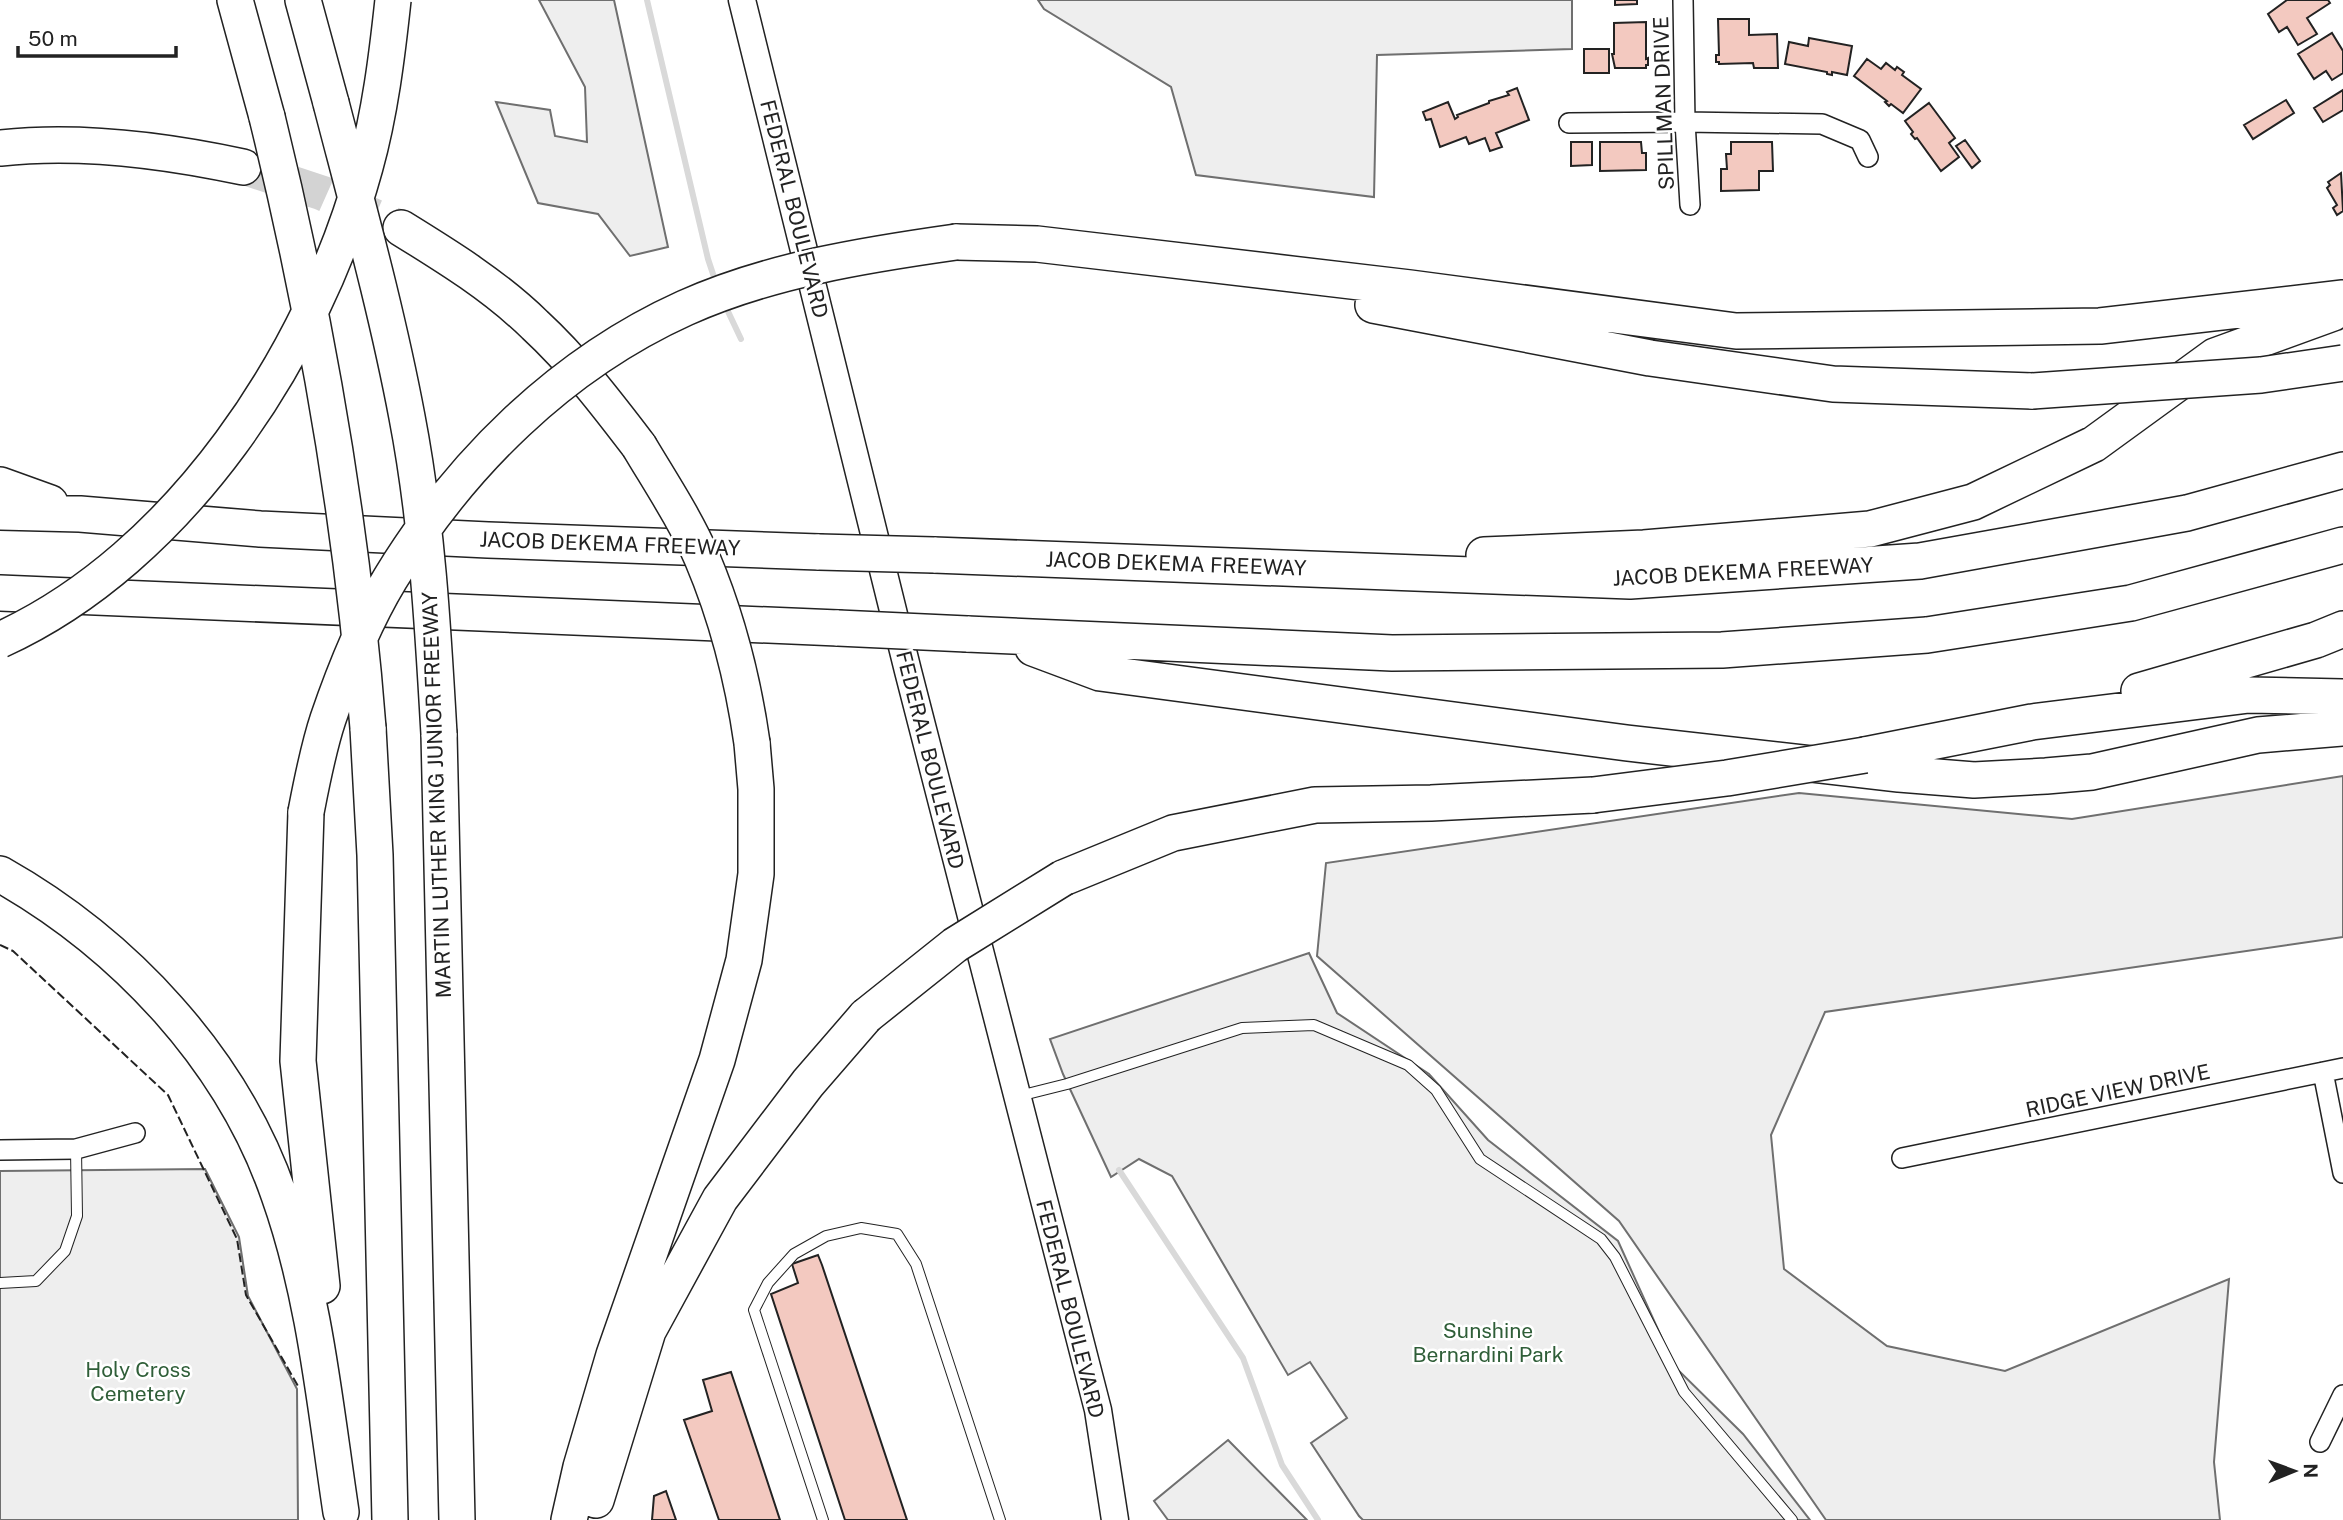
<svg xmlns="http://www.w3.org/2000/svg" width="2343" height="1520" font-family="'Public Sans',sans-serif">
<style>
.green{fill:#eee;stroke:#6f6f6f;stroke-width:2}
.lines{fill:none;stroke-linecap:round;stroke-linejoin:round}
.stream{stroke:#d9d9d9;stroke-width:6}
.building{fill:#f3c9c0;stroke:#222;stroke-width:2}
.motorway-tunnel{stroke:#d3d3d3;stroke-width:35;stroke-dasharray:35 18;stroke-linecap:butt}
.service-casing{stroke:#222;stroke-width:12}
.minor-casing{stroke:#222;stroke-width:22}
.secondary-casing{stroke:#222;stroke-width:29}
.motorway-casing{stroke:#222;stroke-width:38}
.service{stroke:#fff;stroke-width:10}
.minor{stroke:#fff;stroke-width:19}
.secondary{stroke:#fff;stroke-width:26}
.motorway{stroke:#fff;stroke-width:35}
.motorway-bridge-casing{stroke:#222;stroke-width:38;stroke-linecap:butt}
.motorway-bridge{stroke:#fff;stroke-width:35}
.fence{stroke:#222;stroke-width:2;stroke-dasharray:9 3.5;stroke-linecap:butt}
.labels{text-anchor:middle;stroke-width:5;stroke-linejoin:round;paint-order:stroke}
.street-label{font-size:21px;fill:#222;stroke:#fff}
.park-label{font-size:21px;fill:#2f5e38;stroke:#fff}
</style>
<rect width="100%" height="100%" fill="#fff"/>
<path class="green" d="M539,0H614L668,247L630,256L598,214L538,203L496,102L550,110L555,136L587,142L585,87Z
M1038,0H1572V49L1377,55L1374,197L1196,175L1171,87L1044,9Z
M2343,776V937L1825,1012L1771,1135L1784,1269L1887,1346L2005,1371L2229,1279L2214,1462L2220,1520H1826L1619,1221L1317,956L1326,863L1799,793L2072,819Z
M1309,953L1337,1013L1429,1074L1488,1140L1618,1241L1675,1367L1743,1434L1810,1520H1363L1359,1516L1311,1443L1347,1418L1310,1362L1288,1375L1172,1176L1139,1159L1111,1177L1063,1074L1050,1039Z
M205,1169L239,1237L248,1296L297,1389L298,1520H0V1171Z
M1228,1440L1307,1520H1168L1154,1501Z"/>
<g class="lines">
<path class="stream" d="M647,0L708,259L716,283
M724,303L741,339
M1119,1170L1243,1358L1282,1465L1318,1520"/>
</g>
<path class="building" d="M1615,0H1637V4L1615,5Z
M2287,0H2328L2330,3L2307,18L2317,34L2298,45L2287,27L2279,32L2268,14Z
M1718,19H1749V35L1777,34L1778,68H1754L1753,63L1719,64V62H1716V55H1719Z
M1646,22V59L1648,58V65H1646V68H1615L1612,54H1614V23Z
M2332,33L2343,51V73L2332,80L2326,71L2314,79L2298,54Z
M1809,38L1852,46L1847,75L1832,72V75L1827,74V72L1785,64L1789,42L1808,46Z
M1584,49H1609V73H1584Z
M1867,59L1881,69L1886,63L1895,70L1897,67L1904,72L1902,75L1921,89L1903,113L1891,104L1889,106L1885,102L1887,101L1854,76Z
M1517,88L1529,120L1496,133L1502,147L1490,151L1485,138L1469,144L1466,137L1440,147L1431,119L1426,120L1423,112L1448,102L1455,119L1458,117L1457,115L1489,103V101L1509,95L1507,92Z
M2343,90V110L2323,122L2314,108Z
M2286,100L2294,113L2253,139L2244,125Z
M1929,103L1955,138L1949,143L1959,157L1941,171L1917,138L1915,139L1911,134L1913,132L1905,121Z
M1965,140L1980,161L1972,168L1956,146Z
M1571,142H1592V165L1571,166Z
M1600,142H1641L1642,153H1646V170L1600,171Z
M1731,142H1772L1773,171H1759V190L1721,191V169H1727L1726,154H1731Z
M2341,173L2343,211L2337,215L2333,208L2337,205L2327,188L2330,185L2328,182Z
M818,1255L822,1265L907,1520H845L771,1294L798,1283L792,1264Z
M731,1372L760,1459L780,1520H719L684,1420L712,1411L703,1380Z
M666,1491L676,1520H652L654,1496Z"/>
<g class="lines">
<path class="motorway-tunnel" d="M243,167L322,193L401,228"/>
<g class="service-casing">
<path id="service" d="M1019,1096L1067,1084L1242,1028L1314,1025L1408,1065L1436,1090L1480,1159L1601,1239L1615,1257L1684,1392L1792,1520
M0,1283L36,1281L65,1251L77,1216L76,1149
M823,1520L754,1310L768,1283L794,1254L826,1236L861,1228L897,1234L916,1264L1000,1520"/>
</g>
<g class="minor-casing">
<path id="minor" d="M1683,0L1685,122L1690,205
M1569,123L1685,122L1822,124L1860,140L1868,157
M2323,1072L2343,1173
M0,1150L76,1149L135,1133
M1902,1158L2343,1068
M2320,1442L2343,1395"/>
</g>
<g class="secondary-casing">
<path id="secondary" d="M742,0L908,671L1098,1410L1115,1520"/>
</g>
<g class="motorway-casing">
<path id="motorway" d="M235,0L267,117
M303,0L331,103
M0,148C81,139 164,150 243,167
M401,228C448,257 495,286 535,325C574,361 607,404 639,446
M956,242L1037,244L1410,288L1736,331L2100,326L2343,298
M1373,305L1650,358L1833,384L2032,391
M0,485L50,503
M0,512L80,514L260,529L488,540L819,552
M934,555L1630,581L1920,561L2187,513L2343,470
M1484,555L1644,548L1870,529L1973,502L2094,444L2215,356L2333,313
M0,593L838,628
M967,634L1392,653L1722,650L1927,635L2131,603L2343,545
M1033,648L1100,673L1627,743L1899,774L1974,780L2046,776L2092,772L2258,735L2343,728
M2139,691L2316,640L2343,629
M368,728L375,855L390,1520
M439,734L457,1520
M1865,755L2032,722L2249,695L2343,697
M306,812L298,1061L322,1286
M0,874C124,944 232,1059 279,1195C315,1296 325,1406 341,1512
M1063,878L1173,833L1315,805L1431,803L1593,795
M596,1500L648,1331L720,1199L808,1083L866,1016
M569,1520L581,1467L614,1355L717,1060L744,960L756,874V789L752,743"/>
</g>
<use href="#service" class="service"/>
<use href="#minor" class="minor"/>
<use href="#secondary" class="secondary"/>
<use href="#motorway" class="motorway"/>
<g class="motorway-bridge-casing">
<path id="motorway-bridge" d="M331,103C358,207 387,311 407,417C427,521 433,628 439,734
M267,117C316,317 352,521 368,728
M2032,391L2261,375L2343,363
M639,446C661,483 685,519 702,558C727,617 743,680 752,743
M819,552L934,555
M838,628L967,634
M0,640C180,558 314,354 365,167C380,113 387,56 393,0
M1593,795L1727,778L1865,755
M306,812C312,781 318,749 328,719C344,672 364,622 390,579C460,464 561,364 685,308C770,270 864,255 956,242
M866,1016L955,945L1063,878"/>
</g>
<use href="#motorway-bridge" class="motorway-bridge"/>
<path class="fence" d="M0,945L13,951L168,1095L237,1239L246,1295L298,1386"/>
</g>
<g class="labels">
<g class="street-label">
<text transform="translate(1664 103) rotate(-92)" y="7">SPILLMAN DRIVE</text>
<text transform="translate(794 209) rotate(76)" y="7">FEDERAL BOULEVARD</text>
<text transform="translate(610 544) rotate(2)" y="7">JACOB DEKEMA FREEWAY</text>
<text transform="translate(1176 564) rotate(2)" y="7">JACOB DEKEMA FREEWAY</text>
<text transform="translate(1743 572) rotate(-3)" y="7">JACOB DEKEMA FREEWAY</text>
<text transform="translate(930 760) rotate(76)" y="7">FEDERAL BOULEVARD</text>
<text transform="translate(437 795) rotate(-92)" y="7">MARTIN LUTHER KING JUNIOR FREEWAY</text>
<text transform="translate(2118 1091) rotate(-12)" y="7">RIDGE VIEW DRIVE</text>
<text transform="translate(1070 1309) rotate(76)" y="7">FEDERAL BOULEVARD</text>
</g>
<g class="park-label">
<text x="1488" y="1338">Sunshine<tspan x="1488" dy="24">Bernardini Park</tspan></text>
<text x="138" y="1377">Holy Cross<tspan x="138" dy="24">Cemetery</tspan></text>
</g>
</g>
<g transform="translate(2294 1471) rotate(89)" stroke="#ffffff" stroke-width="5" paint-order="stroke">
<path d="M0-5L12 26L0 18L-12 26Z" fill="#222222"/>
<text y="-10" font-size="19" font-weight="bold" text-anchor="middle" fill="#222222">N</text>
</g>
<path d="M18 46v10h158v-10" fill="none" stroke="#222222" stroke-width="3.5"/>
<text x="28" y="46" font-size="21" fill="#222222" stroke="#ffffff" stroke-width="5" paint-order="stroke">50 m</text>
</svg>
